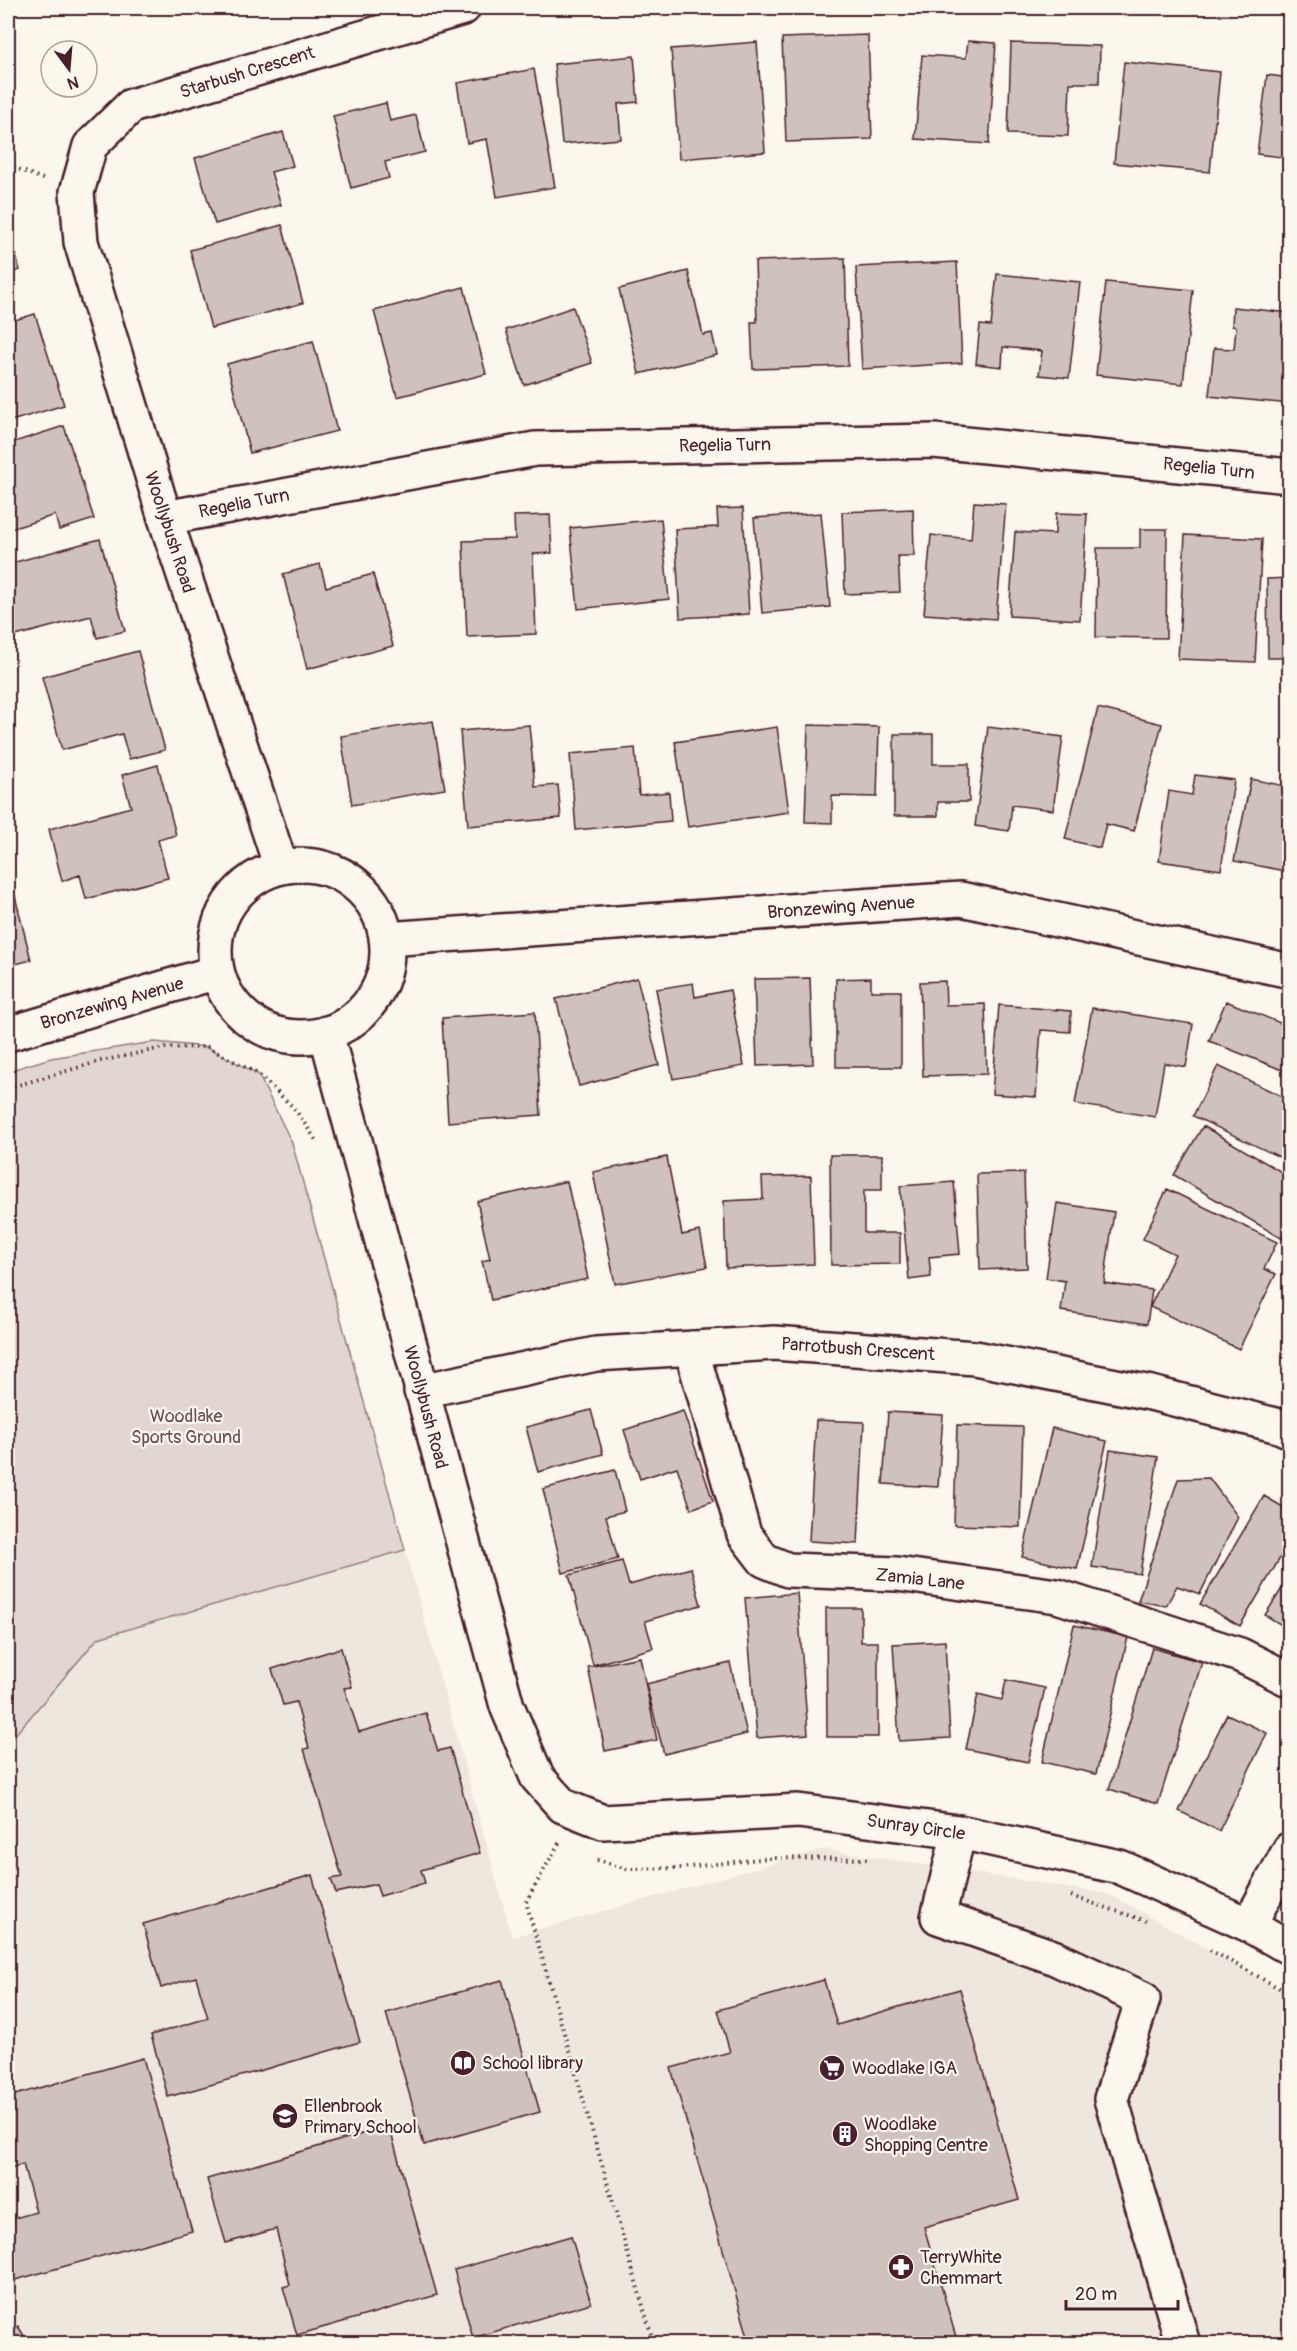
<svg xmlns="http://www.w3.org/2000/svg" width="1297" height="2351" font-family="Pangolin,sans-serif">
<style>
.built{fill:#eee7de}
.green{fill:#e2d7d0;stroke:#967b7e;stroke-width:1.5}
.building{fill:#cfc2bc;stroke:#4a1f2b;stroke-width:1.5}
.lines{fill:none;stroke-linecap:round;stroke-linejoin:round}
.minor-casing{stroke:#4a1f2b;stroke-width:38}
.path{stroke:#4a1f2b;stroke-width:4;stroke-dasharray:1.5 4.5;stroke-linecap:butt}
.minor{stroke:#fbf7ec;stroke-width:33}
.labels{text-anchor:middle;stroke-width:4.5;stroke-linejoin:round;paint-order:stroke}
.street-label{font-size:18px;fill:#4a1f2b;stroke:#fbf7ec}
.park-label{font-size:18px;fill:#704d54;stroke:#fbf7ec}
.poi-label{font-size:18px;fill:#4a1f2b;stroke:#fbf7ec;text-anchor:start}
</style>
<rect width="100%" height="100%" fill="#fbf7ec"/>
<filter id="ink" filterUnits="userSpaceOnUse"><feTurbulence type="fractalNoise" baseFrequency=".0167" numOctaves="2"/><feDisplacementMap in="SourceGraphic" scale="12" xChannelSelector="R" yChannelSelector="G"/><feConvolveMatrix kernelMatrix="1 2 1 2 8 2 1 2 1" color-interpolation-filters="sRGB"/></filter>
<g filter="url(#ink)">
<path class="built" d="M405,1550L512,1937L824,1849L1109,1894L1289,1994V2343L8,2344V1743L98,1638Z"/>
<path class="green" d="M154,1042L207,1047L258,1074L292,1143L405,1550L98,1638L8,1743V1071L51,1058Z"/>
<path class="building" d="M868,35L872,139L786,142L782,38Z
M968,41L996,43L989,144L915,139L922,55L966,58Z
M757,42L765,152L679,159L671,49Z
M1011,43L1100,46L1099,83H1070L1068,136L1008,134Z
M634,56L638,102L618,104L621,139L562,144L554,64Z
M1124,62L1220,72L1210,172L1114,163Z
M534,69L555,187L497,197L487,139L467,143L457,83Z
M1267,75L1290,78V158L1257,154Z
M386,103L390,121L416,115L425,152L385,162L389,178L351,188L333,116Z
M283,132L293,166L271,172L281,205L215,224L195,158Z
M282,225L303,303L211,328L190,250Z
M8,227L20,270L8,274Z
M845,258L848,366L753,369L751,322H757L755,261Z
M957,262L962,363L862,369L856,267Z
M688,271L703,335L712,333L717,355L639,374L619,289Z
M997,274L1080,282L1069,378L1039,375L1042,351L1003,347L1002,367L976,364L980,325L991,326Z
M1106,282L1193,290L1183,384L1096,375Z
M464,287L486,374L397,397L374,311Z
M573,307L592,363L524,385L506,330Z
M1233,307L1290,313V404L1209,396L1214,348L1234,349L1236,327L1232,326Z
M35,314L64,405L8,422V322Z
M313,341L337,431L250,453L227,364Z
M64,426L94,519L59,530L55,515L8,530V444Z
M974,502L1006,504L996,619L924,614L931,535L971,539Z
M743,508L749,614L680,618L675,529L718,527L717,509Z
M913,509L914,556H898L900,592L845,594L842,512Z
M821,513L830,607L762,613L754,518Z
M1056,513L1087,514L1080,620L1009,616L1015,532L1055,534Z
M550,515L552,553L533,554L536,634L467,637L463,541L515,539L514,516Z
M661,519L669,599L578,609L570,528Z
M1140,529H1167L1166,638L1096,637L1097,548H1140Z
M1185,535L1262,539L1255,662L1178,659Z
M100,539L125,631L97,638L91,616L8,638V564Z
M320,564L326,587L373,574L393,646L307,669L283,574Z
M1290,578V658H1268L1267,579Z
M138,651L165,750L129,759L122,734L62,750L42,677Z
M1098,708L1162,724L1134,831L1106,824L1100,848L1065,839Z
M433,721L445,789L352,805L341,736Z
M529,725L535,787L558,785L561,818L468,826L460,731Z
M808,725L879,727L877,797L832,796V823L805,822Z
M777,727L789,812L688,827L675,742Z
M988,727L1063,737L1053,810L1012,805L1009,831L975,826Z
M894,734H933V764H969V802H938V816H894Z
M635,748L639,795L669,792L671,821L576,830L570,754Z
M158,765L176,835L158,840L168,878L86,899L80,875L62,881L49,829L131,807L122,775Z
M1195,775L1234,780L1221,870L1159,861L1169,791L1192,795Z
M1251,779L1290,787V872L1234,861Z
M8,868L31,960L8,966Z
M637,978L659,1065L579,1086L556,999Z
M810,978L813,1064L757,1066L754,979Z
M871,978V991H901V1067H836V979Z
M945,981L946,1005L985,1004L987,1074L923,1076L920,982Z
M693,983L695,997L730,990L744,1066L673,1079L656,989Z
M1226,1001L1290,1027V1073L1209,1041Z
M999,1005L1071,1011L1070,1032L1041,1030L1036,1097L992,1094Z
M1092,1008L1193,1024L1186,1067L1164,1063L1155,1117L1075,1104Z
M535,1012L541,1115L448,1122L442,1018Z
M1218,1066L1290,1100V1162L1193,1116Z
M1203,1126L1290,1177V1229L1283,1239L1174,1175Z
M830,1155H882V1190H864V1233H900V1264L831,1265Z
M667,1157L682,1235L700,1231L707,1267L615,1284L593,1172Z
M1024,1173L1027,1268L980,1270L977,1174Z
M811,1176L814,1264L726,1268L724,1201L763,1199L762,1177Z
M567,1181L588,1279L491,1300L482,1261L490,1259L477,1201Z
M954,1182L960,1254L929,1257L931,1277L909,1280L900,1186Z
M1167,1189L1277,1242L1264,1269L1276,1274L1239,1349L1150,1307L1175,1254L1143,1239Z
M1057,1203L1114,1212L1104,1283L1152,1290L1147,1324L1061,1311L1065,1281L1046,1278Z
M591,1410L603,1454L538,1472L526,1427Z
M683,1411L713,1501L691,1509L677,1467L640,1479L624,1430Z
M888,1412L943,1415L938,1487L883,1484Z
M816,1420L864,1422L858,1544L809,1541Z
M957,1425L1023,1427L1020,1527L954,1525Z
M1052,1428L1107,1441L1077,1569L1022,1557Z
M1110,1450L1158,1457L1140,1574L1092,1567Z
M615,1470L625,1511L606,1516L618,1559L563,1573L543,1489Z
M1209,1478L1238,1517L1200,1594L1177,1586L1166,1606L1138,1601L1178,1479Z
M1264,1496L1290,1511V1541L1240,1626L1200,1604Z
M622,1561L629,1585L691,1568L701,1605L645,1621L653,1648L593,1665L569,1575Z
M1290,1576V1630L1265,1615Z
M797,1593L808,1734L757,1738L745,1598Z
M826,1608H861V1642H878V1737H827Z
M1074,1625L1128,1637L1096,1774L1042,1762Z
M945,1641L950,1738L899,1741L893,1644Z
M341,1648L352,1687L344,1688L359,1732L426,1713L438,1751L450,1748L480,1853L421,1870L425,1883L380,1896L376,1884L336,1893L331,1879L342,1877L304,1749L309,1748L296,1702L283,1705L272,1669Z
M1152,1648L1202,1662L1158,1804L1109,1789Z
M640,1657L657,1740L605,1751L588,1667Z
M730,1663L747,1734L664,1754L646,1684Z
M1006,1680L1045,1688L1028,1762L966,1749L978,1694L1002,1700Z
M1227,1714L1267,1733L1219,1831L1179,1811Z
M312,1875L360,2042L168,2097L151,2035L208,2018L196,1977L161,1988L143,1924Z
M502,1980L540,2112L424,2145L386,2013Z
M824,1980L837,2025L960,1989L1019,2200L924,2227L958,2344H750L671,2068L730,2052L718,2010Z
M143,2058L192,2231L8,2282V2220L36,2212L23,2164L8,2169V2097Z
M389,2126L437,2295L297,2335L283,2287L290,2285L276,2229L226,2243L207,2179Z
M571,2236L591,2303L473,2338L454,2270Z
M18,2326L29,2344H8V2328L10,2332Z"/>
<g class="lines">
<g class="minor-casing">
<path id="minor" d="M165,518L535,449L934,441L1290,476
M215 951a86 86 0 1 1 172 0a86 86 0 1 1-172 0Z
M281,867L165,518L81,242L77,192L90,146L131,106L463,8
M386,939L961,899L1290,971
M326,1033L507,1706L537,1777L563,1806L603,1822L798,1811L959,1832L1120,1867L1249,1925L1290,1948
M8,1034L217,972
M691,1348L744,1534L764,1560L788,1570L897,1574L1057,1596L1240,1655L1290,1680
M421,1391L596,1354L774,1343L975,1358L1151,1393L1279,1426L1290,1431
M959,1832L938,1917L1053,1957L1143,1999L1111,2099L1183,2344
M1249,1925L1290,1849"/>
</g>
<path class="path" d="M8,165L43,179
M8,1088L101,1061L162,1048L207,1047L258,1074L294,1108L316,1140
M559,1843L526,1902L654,2344
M597,1860L627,1869L680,1868L769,1858L869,1859
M1071,1896L1146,1921
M1210,1950L1290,1994"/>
<use href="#minor" class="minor"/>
</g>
</g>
<defs>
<g id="library-disc" transform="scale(1.35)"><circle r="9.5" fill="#4a1f2b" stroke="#fbf7ec"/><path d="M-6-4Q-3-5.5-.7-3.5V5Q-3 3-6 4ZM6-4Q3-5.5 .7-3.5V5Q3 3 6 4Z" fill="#fff"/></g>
<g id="supermarket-disc" transform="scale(1.35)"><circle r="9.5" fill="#4a1f2b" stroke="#fbf7ec"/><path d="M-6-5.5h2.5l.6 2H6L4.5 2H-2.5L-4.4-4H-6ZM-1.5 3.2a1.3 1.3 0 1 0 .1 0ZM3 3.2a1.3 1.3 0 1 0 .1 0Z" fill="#fff"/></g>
<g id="school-disc" transform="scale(1.35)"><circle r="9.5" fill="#4a1f2b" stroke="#fbf7ec"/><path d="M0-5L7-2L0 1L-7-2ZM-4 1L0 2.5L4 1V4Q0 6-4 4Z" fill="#fff"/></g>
<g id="building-disc" transform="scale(1.35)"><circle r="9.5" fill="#4a1f2b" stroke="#fbf7ec"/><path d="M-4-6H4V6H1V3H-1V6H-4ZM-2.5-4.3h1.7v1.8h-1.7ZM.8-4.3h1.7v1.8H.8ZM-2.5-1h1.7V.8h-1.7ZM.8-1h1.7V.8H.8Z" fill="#fff"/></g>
<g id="pharmacy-disc" transform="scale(1.35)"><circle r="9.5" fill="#4a1f2b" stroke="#fbf7ec"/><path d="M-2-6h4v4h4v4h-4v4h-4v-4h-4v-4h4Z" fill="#fff"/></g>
</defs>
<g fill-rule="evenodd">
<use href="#library-disc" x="463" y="2063"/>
<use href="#supermarket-disc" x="832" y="2068"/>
<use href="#school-disc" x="285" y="2116"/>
<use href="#building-disc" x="845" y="2134"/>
<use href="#pharmacy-disc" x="901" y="2267"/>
</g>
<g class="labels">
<g class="street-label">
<text transform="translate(247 72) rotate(-17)" y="6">Starbush Crescent</text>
<text transform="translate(725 445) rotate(-1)" y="6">Regelia Turn</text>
<text transform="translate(1209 468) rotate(6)" y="6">Regelia Turn</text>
<text transform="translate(244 503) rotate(-11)" y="6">Regelia Turn</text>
<text transform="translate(170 532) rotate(72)" y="6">Woollybush Road</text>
<text transform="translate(841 907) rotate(-4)" y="6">Bronzewing Avenue</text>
<text transform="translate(112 1003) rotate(-16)" y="6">Bronzewing Avenue</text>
<text transform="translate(858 1349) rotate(4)" y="6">Parrotbush Crescent</text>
<text transform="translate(426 1407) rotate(75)" y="6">Woollybush Road</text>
<text transform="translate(920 1579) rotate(6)" y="6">Zamia Lane</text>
<text transform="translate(916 1827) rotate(8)" y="6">Sunray Circle</text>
</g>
<g class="park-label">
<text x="186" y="1422">Woodlake<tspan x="186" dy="21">Sports Ground</tspan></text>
</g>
<g class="poi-label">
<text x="482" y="2069">School library</text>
<text x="852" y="2074">Woodlake IGA</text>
<text x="304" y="2112">Ellenbrook<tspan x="304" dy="21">Primary School</tspan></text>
<text x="864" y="2130">Woodlake<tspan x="864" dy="21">Shopping Centre</tspan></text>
<text x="920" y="2263">TerryWhite<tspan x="920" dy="21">Chemmart</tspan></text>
</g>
</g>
<rect width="1297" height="2351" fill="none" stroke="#fbf7ec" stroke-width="30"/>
<rect x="15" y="15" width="1267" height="2321" fill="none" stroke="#4a1f2b" stroke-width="2" filter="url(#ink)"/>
<g transform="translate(69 69) rotate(164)"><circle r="28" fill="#fbf7ec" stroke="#b4a19f" stroke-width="1.5"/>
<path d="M0-4.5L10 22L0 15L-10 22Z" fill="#4a1f2b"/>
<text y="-9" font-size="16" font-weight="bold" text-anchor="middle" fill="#4a1f2b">N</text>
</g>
<path d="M1066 2300v9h112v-9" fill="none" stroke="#4a1f2b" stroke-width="3"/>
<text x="1075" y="2300" font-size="18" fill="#4a1f2b" stroke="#fbf7ec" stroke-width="4.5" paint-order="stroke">20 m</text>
</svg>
